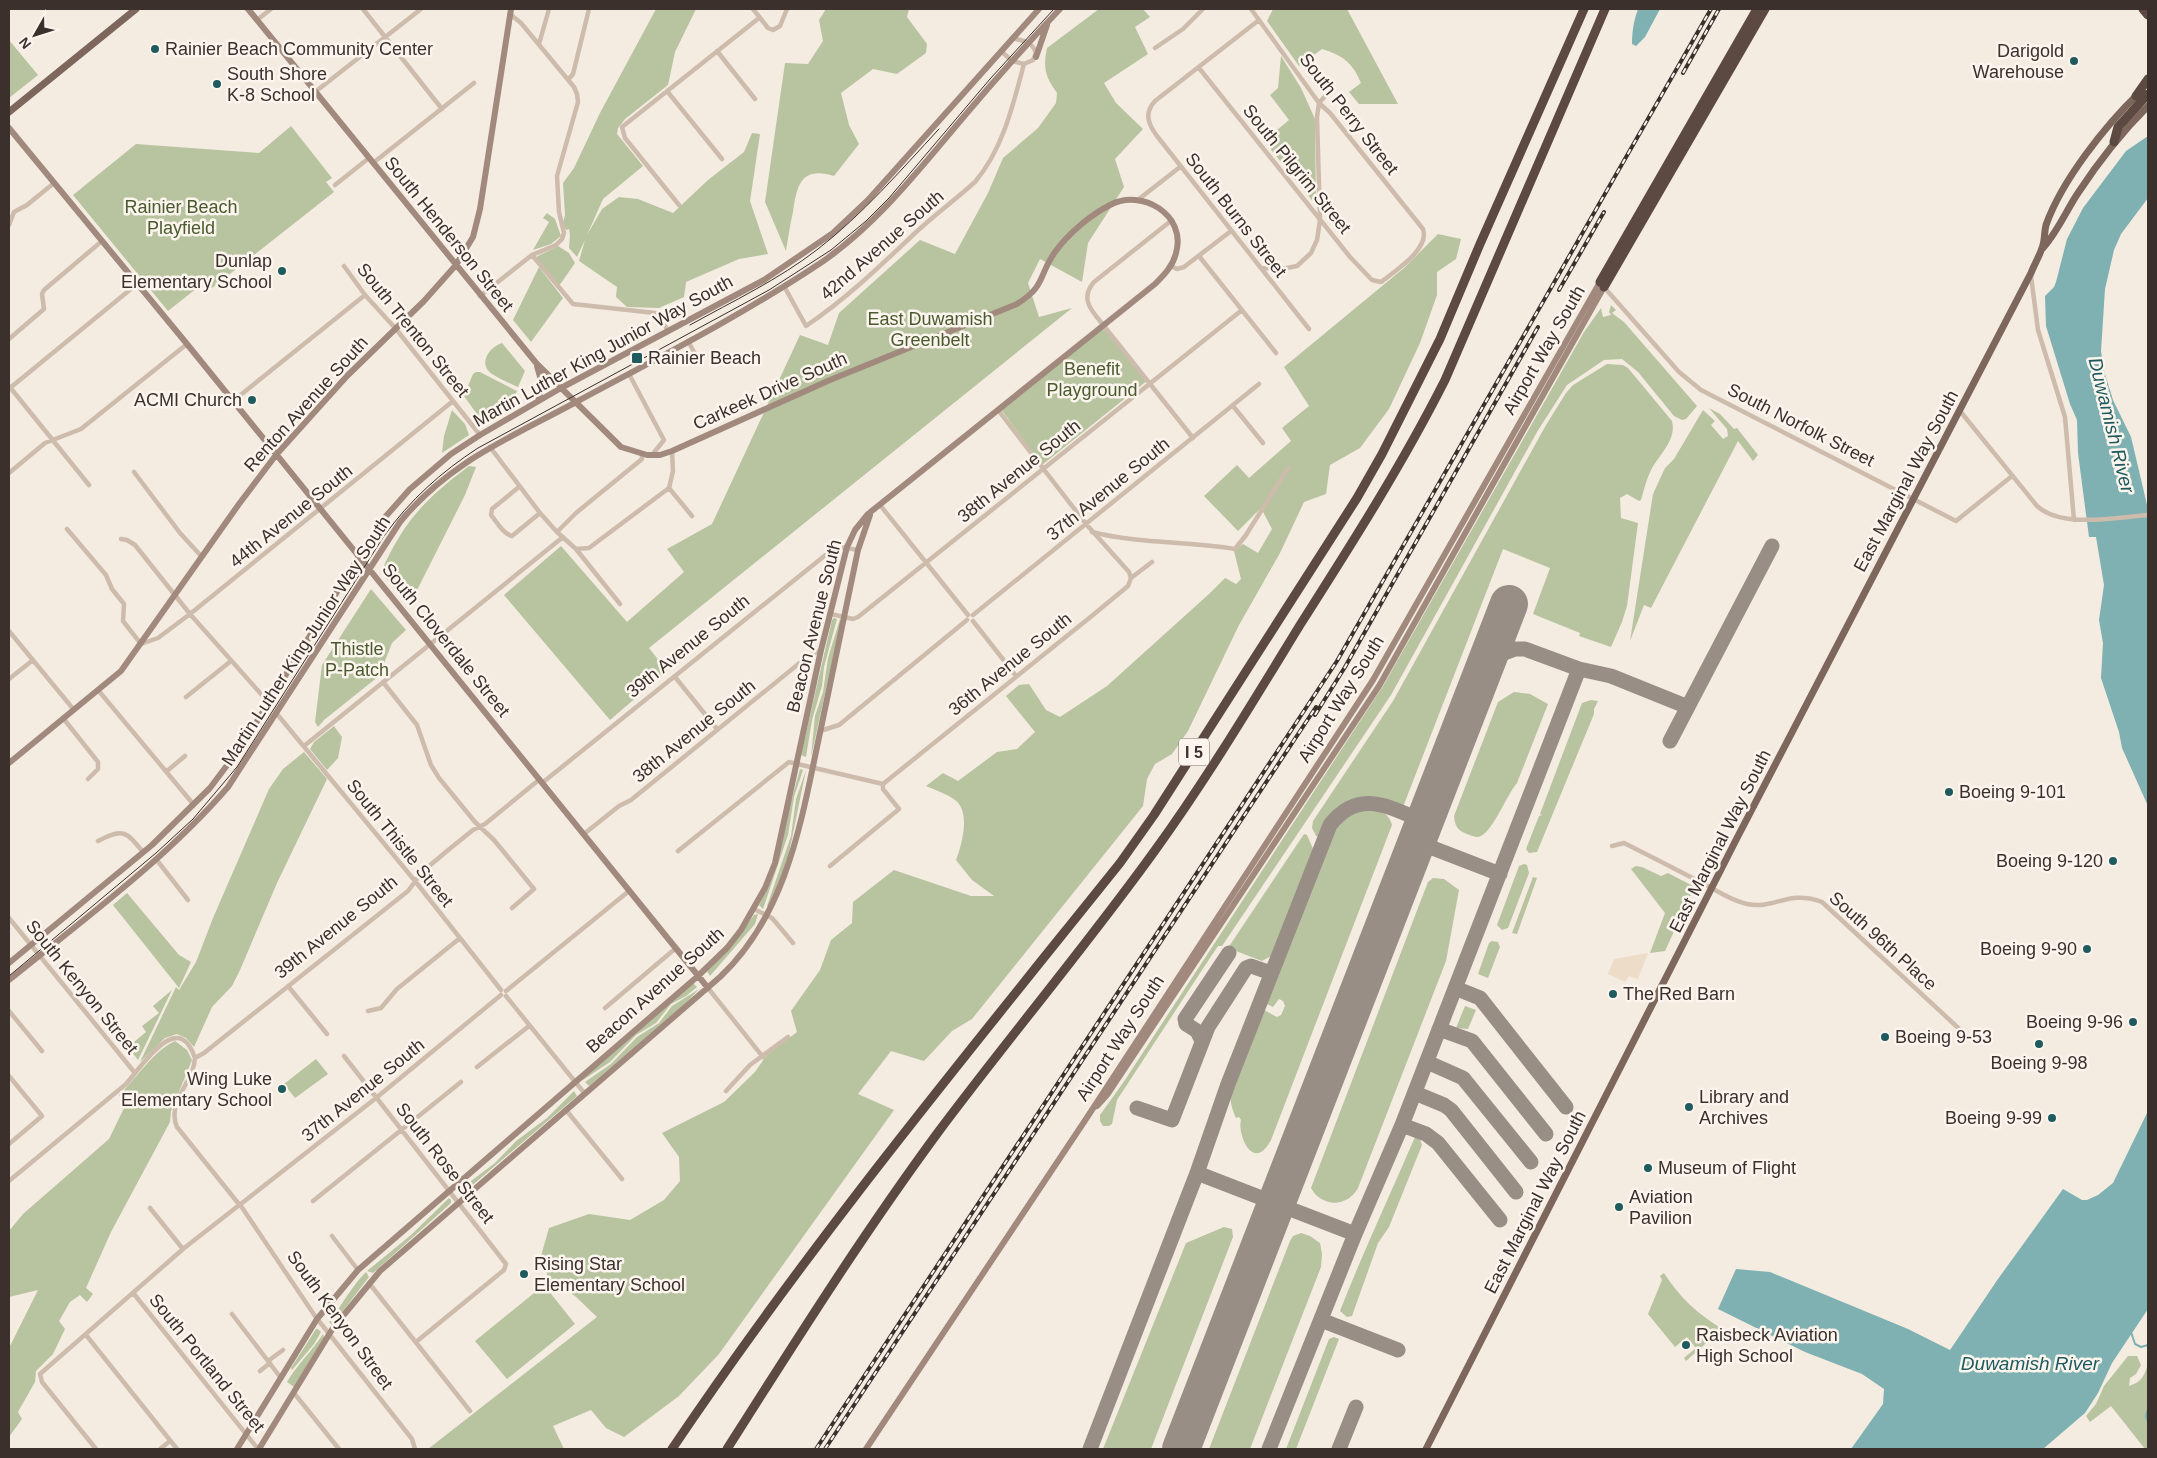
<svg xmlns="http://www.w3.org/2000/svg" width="2157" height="1458" font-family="Helvetica,sans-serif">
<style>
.green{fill:#b8c4a0}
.plaza{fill:#ecdcc8}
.water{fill:#7fb0b2}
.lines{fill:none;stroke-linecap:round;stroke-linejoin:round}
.stream{stroke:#7fb0b2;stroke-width:2}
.taxiway{stroke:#988e86;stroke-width:15}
.runway{stroke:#988e86;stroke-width:38}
.street{stroke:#cdbbac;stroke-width:4.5}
.secondary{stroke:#a18a7d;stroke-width:6}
.primary{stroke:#7d675c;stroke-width:7}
.highway{stroke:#5c4a42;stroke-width:9}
.tram{stroke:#3b302b;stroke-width:1}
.rail-casing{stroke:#3b302b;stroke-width:4}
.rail{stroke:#fbf5ee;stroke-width:2;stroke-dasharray:5.5;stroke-linecap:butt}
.poi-dot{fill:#1f5a5e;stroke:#fbf5ee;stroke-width:2}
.labels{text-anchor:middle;stroke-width:5;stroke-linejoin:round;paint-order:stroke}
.shield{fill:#fbf5ee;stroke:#756b66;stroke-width:1}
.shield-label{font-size:16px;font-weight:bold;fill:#3b302b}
.poi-label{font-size:18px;fill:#3b302b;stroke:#fbf5ee;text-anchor:start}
.street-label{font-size:18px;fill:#3b302b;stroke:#fbf5ee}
.park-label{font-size:18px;fill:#4a5a2e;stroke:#fbf5ee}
.water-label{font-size:19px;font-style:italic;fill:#1f5a5e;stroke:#fbf5ee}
</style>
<rect width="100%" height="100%" fill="#f4ebe1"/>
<path class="green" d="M656,9H696L675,52L668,85L625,119L618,128L617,134L643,166L603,199L587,235L602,209L619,197L638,199L673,213L708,180L744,152L752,133L760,134L750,201L768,254L739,259L686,282L684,297L659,308L627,307L616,297L617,287L579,261L585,240L577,257L569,248L570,235L569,229L566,230L563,223L565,215L563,183L574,168L600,113Z
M826,9H909L907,17L927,44L926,53L897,74L873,69L841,93L849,125L859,144L834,176C801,166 797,185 793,212C790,225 788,238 786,251L765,202L785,63L808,64L823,41L819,20Z
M1099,9H1143L1150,17L1135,27L1148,54L1104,83L1116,103L1143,129L1115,159L1124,187L1088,243L1082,282L1040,259L1028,283L1039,317L1072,308L649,648L667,671L610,720L504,595L561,546L627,622L684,572L667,549L712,524L800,335L828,345L839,313L920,240L955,254L988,193L1003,158L1038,128L1056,103L1057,93C1045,76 1043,68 1047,48Z
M1273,9H1347L1398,104H1359L1349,92L1361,83C1353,63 1342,55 1322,49L1299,66L1267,21Z
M9,40L38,75L9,98Z
M1281,56L1301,88L1315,119L1316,205L1264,141L1289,120L1270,95L1278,88Z
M291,126L332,178L326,182L334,192L212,288L206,281L168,311L73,195L136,144L259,153Z
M547,213L555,219L561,236L551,244L533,250L549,222L543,218Z
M1438,234L1461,239L1456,259L1437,272V295L1420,343L1389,409L1360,448L1330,465L1326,494L1304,502L1280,553L1239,625L1188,731L1172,754L1155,764L1147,779L1143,806L972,1019L952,1031L924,1061L891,1051L858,1094L894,1110L719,1354L679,1396L624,1437L606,1428L591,1410L553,1426L564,1449H428L597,1317L575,1296L548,1277L541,1256L549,1228L589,1214L630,1220L664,1200L680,1181L679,1157L662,1133L724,1102L755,1072L766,1056L797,1032L791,1011L820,970L831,940L852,923L853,902L894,870L971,896H994L972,880L956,860C962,844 971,812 955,800C947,794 935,790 926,786L943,773L958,781L997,752L1017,749L1035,732L1006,696L1019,685L1029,684L1046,710L1060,717L1107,686L1209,594L1225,578L1236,584L1241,579L1234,551L1243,544L1258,553L1272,529L1261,508L1238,531L1204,496L1237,465L1249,478L1291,441L1282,428L1309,406L1284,367L1404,268Z
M558,246L569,253L575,263L559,286L536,257Z
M539,267L563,298L531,342L513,320Z
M1611,305L1616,310L1612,313L1624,322L1697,406L1686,419L1682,420L1674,416L1638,372L1622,359L1604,360L1567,385L1537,432L1391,695L1222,946H1218L1204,967L1117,1100L1112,1124L1109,1126H1103L1100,1121V1115L1125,1080L1383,686L1584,332L1601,308L1603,317L1611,315L1609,312Z
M1103,325L1148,380L1042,465L1000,408Z
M502,343L525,371L518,387C509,383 500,379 492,374C477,363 490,347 502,343Z
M1607,364L1623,365L1628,368L1672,421C1677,440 1659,455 1651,470C1646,480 1644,490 1641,500L1639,501L1627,494L1620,498L1621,518L1638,523L1627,606L1622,622L1611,647L1579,636L1580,633L1533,614L1550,568L1503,549L1403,807C1366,792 1337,799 1319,837L1316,836L1312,828L1313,821L1393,701L1546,425L1566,393L1573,385Z
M476,372H480L517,391L508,410L488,422L479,417L464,396L473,374Z
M1709,408L1720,414L1734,429L1737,428L1758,455L1753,461L1738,441L1651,608L1644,605L1630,641L1653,494L1665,468L1674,459L1703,410L1715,421L1711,425L1723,439L1728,436L1727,429Z
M452,410L465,424L469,435L442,453L444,436Z
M469,466L476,467L465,495L409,606L381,572C404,521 424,500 469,466Z
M371,589L406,630L392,643L379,676L324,720L318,727L315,722L322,665Z
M834,618L837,619L824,667L822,686L812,720L806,757L801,755L832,620Z
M840,619L841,621L811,757L815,716L823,692L828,658Z
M1514,692L1530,694L1548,704L1517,783C1507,794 1491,836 1478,837C1475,837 1470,835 1467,834C1457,830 1455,826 1454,816L1498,702Z
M1591,700L1598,701L1594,709V714L1537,852L1529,853L1526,849L1539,816L1542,815L1540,814L1582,703Z
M334,726L342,737L338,758L327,770L310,749L314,742Z
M304,752L327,779L277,883L240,970L232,986L212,1007L194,1047L186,1038L177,1034L165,1038L140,1062L176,987L179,990L196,962L213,918L269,789L283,769Z
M800,769L803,770L794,797L788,835L763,909L759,905L766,892Z
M806,770L789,853L783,873L769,907L767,906L791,836L796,799Z
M1362,809C1376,809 1388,810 1392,825L1271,1140C1253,1174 1237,1133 1241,1120L1239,1117L1236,1118C1232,1109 1230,1102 1230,1092L1262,1009L1277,1017L1281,1015L1285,1006L1283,1001L1279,999L1273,1007L1265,1003L1332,832C1339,820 1349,813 1362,809Z
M1304,834L1307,835L1314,851L1273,955L1262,961L1228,948Z
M1524,864L1527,865L1529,873L1508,928L1502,930L1497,925L1519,866Z
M1636,866L1642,867L1661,876L1668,873L1693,886L1695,890H1693L1665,951L1650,953L1665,913L1631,869Z
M1533,877L1537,878L1517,934L1512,933Z
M1433,878L1444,879L1459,890L1446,961L1358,1188C1348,1207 1322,1208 1311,1188L1421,900L1428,882Z
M127,893L179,955L191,962L179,988L113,905Z
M758,914L755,924L710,976L707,971L725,954L754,915Z
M1492,941L1498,942L1500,947L1488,978L1478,974L1489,943Z
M693,983L697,987L686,996L671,1004L656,1023L636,1035L610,1062L583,1080L582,1078Z
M699,989L686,1003L589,1086L585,1082L611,1064L637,1037L659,1023L672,1006Z
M172,990L138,1060L128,1047L146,1032L142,1026L159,1013L153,1006Z
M1465,1006L1476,1010L1468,1029L1456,1028Z
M175,1041L187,1050L192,1060L171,1111L170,1122L111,1232L86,1288L93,1294L87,1302L80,1295L70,1302L59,1321L65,1329L53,1354L36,1371L35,1382L18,1412L22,1419L9,1437V1348L38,1290L9,1297V1231L23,1214L109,1139L127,1102L119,1095C138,1077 152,1052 175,1041Z
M316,1059L328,1074L295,1098L284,1084Z
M574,1091L577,1096L462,1194L459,1190L495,1163L516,1141L547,1118Z
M1415,1137L1420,1139L1422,1145L1389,1227L1378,1243L1352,1316L1347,1317L1340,1311C1363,1252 1390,1195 1415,1137Z
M449,1198L451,1200V1203L373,1273L367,1271L411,1235Z
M1224,1227L1232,1229L1233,1237L1151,1449H1103L1186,1243Z
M1301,1233L1310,1236L1320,1243L1322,1254L1321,1267L1250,1449H1209L1290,1241L1293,1236Z
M366,1272L369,1277L333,1324H331L329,1322C342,1305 351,1287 366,1272Z
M1664,1273C1681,1299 1696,1312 1722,1329L1686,1361L1684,1358L1696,1348L1687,1337L1675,1347L1648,1314L1662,1280L1660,1276Z
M544,1285L575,1324L507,1379L475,1341Z
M316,1329H318L321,1332L314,1344L292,1370L291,1368Z
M323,1334L324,1338L294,1387L287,1382C297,1365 312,1351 323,1334Z
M1334,1337L1339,1339L1296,1449H1286L1329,1339Z
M2128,1356H2137L2141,1365L2136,1374L2130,1378L2129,1386C2142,1382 2145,1375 2148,1363V1449H2145L2111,1406L2090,1422L2086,1416L2096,1404L2104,1386Z"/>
<path class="plaza" d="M1648,953L1638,979L1629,976L1625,982L1608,974L1614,959Z"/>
<path class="water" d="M1638,9H1660L1645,37L1636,46L1632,44C1632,31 1634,20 1638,9Z
M2148,136V198L2121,234L2114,250L2105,289L2101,351L2104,371L2113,400L2131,437L2148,509V806L2122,748L2119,732L2101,678L2103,643L2099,620L2104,585L2096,537H2089L2078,453L2077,420L2070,404L2046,326L2045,296L2054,287L2056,282L2067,239L2083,208L2126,151Z
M2148,1111V1309L2112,1363L2098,1393L2085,1413L2043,1449H1851L1883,1404L1884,1389L1862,1374L1805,1352L1718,1309L1736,1269L1770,1272L1908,1329L1950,1350L1998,1279L2063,1189L2082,1200H2087L2098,1195L2113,1183Z"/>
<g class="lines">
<path class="stream" d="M2131,1332L2135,1344L2141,1347L2148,1345
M2148,1408L2146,1416L2148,1422"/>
<path class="taxiway" d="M1483,673L1493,658L1499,655L1515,649H1525L1579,669L1611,676L1688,707
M1670,741L1772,546
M1417,842L1500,874
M1455,988L1480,998L1566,1107
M1439,1029L1472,1041L1546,1134
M1202,1041L1197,1031L1186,1024L1185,1019L1229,953
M1427,1062L1463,1078L1531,1162
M1415,1093L1444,1105L1451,1110L1516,1192
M1137,1108L1172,1120L1208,1027L1246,968L1251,966L1271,973
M1402,1125L1426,1134L1438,1143L1500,1220
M1197,1173L1355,1234
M1321,1320L1398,1350
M1090,1449L1197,1173L1228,1084L1330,825C1359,788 1389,807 1425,822
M1269,1449L1355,1234L1402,1125L1579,669
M1339,1449L1356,1407"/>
<path class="runway" d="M1181,1449L1509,604"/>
<path class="street" d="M363,9L442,109
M753,9L768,28L773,30L780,26L787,9
M257,20L271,9
M1259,20L1155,101C1144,113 1148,124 1157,136L1309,329
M539,44L549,9
M1155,48L1183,29L1203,9
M717,51L755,99
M1001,51L1012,61L1024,64L1033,60L1036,53C1032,41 1023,41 1012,38
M1199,68L1350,257L1372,280L1381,282C1395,271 1430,249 1423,229L1330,113L1319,103L1251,9
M568,80L573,74L589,9
M667,91L722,159
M315,92L421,9
M373,163L474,83
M335,185L369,158
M1139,199L1180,167
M679,205L625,138L622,127L759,18
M1172,220L1094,282C1081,297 1089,308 1100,321L1193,438
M9,225L14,212L27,205L54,183
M532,255L573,304L655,313L659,315L668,331
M1199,256L1276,353
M344,266L365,295L396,329L480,435
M1171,266L1177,269L1184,267L1231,231
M1261,268L1282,269L1297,266L1311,253L1317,240L1320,220L1317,117L1319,103L1328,93
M2031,276L2038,330L2065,417L2074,520
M784,286L806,326C847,298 878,268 914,234C933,216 955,200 975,182C1003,149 1013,105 1024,64
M1603,286L1679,372L1701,390L1956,521L2012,476
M480,296L532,255L556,245L562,239L564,233L559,212L557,176L578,102L577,94L574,87L521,23L510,14
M9,339L44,309L42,294L44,290L102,241
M688,341L700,363
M629,374L664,440L652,455
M9,386L89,485
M10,388L137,284
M233,401L365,295
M1233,406L1263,443
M998,410L1086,524L1129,572L1131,578
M1960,411L2037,506C2062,529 2117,517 2148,515
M490,447L540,513L557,532L576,549L620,604
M134,472L180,533L202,557
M9,473L45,443L81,429L187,344
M519,487L492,509L491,515C497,522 503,534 512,536L540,513
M669,488L692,516
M880,505L968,615
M67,529L106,575L112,589L124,604L123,621L141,644L158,638L190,614L453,401
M557,532L576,513L642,459V455
M1092,532C1139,544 1187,541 1235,549L1246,535L1288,468
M121,539L127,540L135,545L190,614L269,703
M576,549L589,548L669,488L673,471L672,451
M831,614L853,619L858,617L1242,310
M973,615L1259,384
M973,621L1016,676
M9,631L74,710
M675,677L717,729
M9,679L33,660
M383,682L417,725L431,765L439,778L475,822L494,840L534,889L512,908
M98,690L194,805
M186,697L231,661
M277,714L415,881L501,990
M63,718L98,762V769L88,779
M820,731L839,725L967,620
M304,746L563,537
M167,771L185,756
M542,783L833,549L841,547L858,550
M883,784L1093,615L1128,586L1131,578L1152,562
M584,834L619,806L631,800L807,657L821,650
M98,841C123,828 126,831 143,852
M1612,846L1624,843C1652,857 1679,871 1706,885C1719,892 1732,901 1747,904C1775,910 1788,889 1822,902L1967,1036
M678,851L789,762L883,784
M156,859L188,900
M830,866L899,809L883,789V784
M754,909L772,918L793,943
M9,918L135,1073
M288,986L327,1034
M708,988L763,1057
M506,991L629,891
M506,996L585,1094
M605,1008L676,948
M9,1011L42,1051
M368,1011L381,1008L397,989L460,938
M344,1056L506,1264L504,1270L416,1342
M195,1058L204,1053L408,891L422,872L447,851L473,830L485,824L540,779
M195,1058C194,1082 166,1102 177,1127L238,1203
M477,1067L529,1026
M9,1076L42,1116L9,1144
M726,1091L750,1065L788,1037
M566,1110L622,1179
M9,1181L126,1084C141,1068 178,1007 195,1058
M313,1201L461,1082
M242,1203L376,1098L501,995
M241,1206L315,1316L412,1439L415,1449
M150,1208L183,1249
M332,1236L358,1270
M369,1283L470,1411
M134,1294L258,1449
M232,1314L281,1378
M86,1335L177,1449
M268,1361L283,1350
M260,1371L270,1363
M294,1393L339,1449
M96,1449L42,1382L40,1374L183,1249L238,1206
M160,1449L170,1441"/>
<path class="secondary" d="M1036,57L1047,25
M9,128L187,344L708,988
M537,366L542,384L538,401
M9,763L121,671L239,504L276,455L347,376L424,301L456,265L473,237L480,209L511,9
M9,963L152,845L210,788L243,744L379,524L410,489L451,454L480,435L561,388L764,280L833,233L868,200L1039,9
M9,980C84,919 165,860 228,787L400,522C450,461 510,438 578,401C660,357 744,314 822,262C877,224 918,171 961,120C993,82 1026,45 1060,9
M1097,1106L1107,1095L1379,686L1604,287
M237,1449L317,1319L358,1270L698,976L727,948L741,930L765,888L775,863L821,650L847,547L855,530L868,514L1155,284C1164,275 1173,266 1176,253C1187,215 1142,188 1110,205C1090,215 1068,234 1055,252C1038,276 1046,286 1017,304L830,380L672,451L660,455H647L621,447L537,364L248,9
M259,1449L333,1328L380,1271L720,977C789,912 802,816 821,728C833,668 846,609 858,550L870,515
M866,1449L1086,1119L1373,680L1600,282"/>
<path class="primary" d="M9,112L136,9
M2043,248C2058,231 2066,211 2078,193C2099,161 2121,133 2148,106
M1426,1449L1737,838L2031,273C2034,265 2039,257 2042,248C2045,241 2044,233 2046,225C2062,180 2105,126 2139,93"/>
<path class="highway" d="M2143,9L2148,15
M2136,96L2148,79
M2114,142L2118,127L2148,94
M1600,282L1757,9
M1604,287L1765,9
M672,1449C809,1245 966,1055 1120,863L1154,815L1357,498L1382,454L1440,339L1480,244L1584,9
M727,1449C795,1342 863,1234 939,1131C1010,1036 1087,945 1156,849C1208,777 1254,700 1300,625C1351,545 1402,465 1445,380L1605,9"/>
<path class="tram" d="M690,325C733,301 778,280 818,249C863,214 900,171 939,129
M9,976L156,853L193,819L237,767L384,536C410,500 441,472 478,448L769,290L831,250L866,221L889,198L990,79L1054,9"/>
<g class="rail-casing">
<path id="rail" d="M1683,73L1719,9
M1559,290L1604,212
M1315,715L1345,667L1538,327
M816,1449L1337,661L1711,9
M825,1449L1316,707"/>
</g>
<use href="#rail" class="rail"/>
</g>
<g class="poi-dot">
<circle cx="155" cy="49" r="5"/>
<circle cx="2074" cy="61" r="5"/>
<circle cx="217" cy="84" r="5"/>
<circle cx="282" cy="271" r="5"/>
<rect x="631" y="352" width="12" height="12" rx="2.5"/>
<circle cx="252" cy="400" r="5"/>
<circle cx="1949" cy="792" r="5"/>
<circle cx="2113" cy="861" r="5"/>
<circle cx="2087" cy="949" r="5"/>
<circle cx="1613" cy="994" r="5"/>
<circle cx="2133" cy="1022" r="5"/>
<circle cx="1885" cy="1037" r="5"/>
<circle cx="2039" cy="1044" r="5"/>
<circle cx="282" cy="1089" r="5"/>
<circle cx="1689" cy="1107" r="5"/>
<circle cx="2052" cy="1118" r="5"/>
<circle cx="1648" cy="1168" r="5"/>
<circle cx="1619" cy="1207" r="5"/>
<circle cx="524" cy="1274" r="5"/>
<circle cx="1686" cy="1345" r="5"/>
</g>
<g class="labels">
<rect class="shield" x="1179" y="738.5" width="30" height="27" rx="4"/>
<g class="shield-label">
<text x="1194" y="758">I 5</text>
</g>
<g class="poi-label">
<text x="165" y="55">Rainier Beach Community Center</text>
<text x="2064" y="57" text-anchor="end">Darigold<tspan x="2064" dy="21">Warehouse</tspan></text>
<text x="227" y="80">South Shore<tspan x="227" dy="21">K-8 School</tspan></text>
<text x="272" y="267" text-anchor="end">Dunlap<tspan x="272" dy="21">Elementary School</tspan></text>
<text x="648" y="364">Rainier Beach</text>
<text x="242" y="406" text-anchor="end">ACMI Church</text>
<text x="1959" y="798">Boeing 9-101</text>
<text x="2103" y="867" text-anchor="end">Boeing 9-120</text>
<text x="2077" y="955" text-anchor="end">Boeing 9-90</text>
<text x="1623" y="1000">The Red Barn</text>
<text x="2123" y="1028" text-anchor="end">Boeing 9-96</text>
<text x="1895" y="1043">Boeing 9-53</text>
<text x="2039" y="1069" text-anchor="middle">Boeing 9-98</text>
<text x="272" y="1085" text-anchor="end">Wing Luke<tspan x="272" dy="21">Elementary School</tspan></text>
<text x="1699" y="1103">Library and<tspan x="1699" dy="21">Archives</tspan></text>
<text x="2042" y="1124" text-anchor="end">Boeing 9-99</text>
<text x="1658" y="1174">Museum of Flight</text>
<text x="1629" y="1203">Aviation<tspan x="1629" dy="21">Pavilion</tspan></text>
<text x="534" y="1270">Rising Star<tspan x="534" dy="21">Elementary School</tspan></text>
<text x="1696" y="1341">Raisbeck Aviation<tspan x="1696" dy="21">High School</tspan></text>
</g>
<g class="street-label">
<text transform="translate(1349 114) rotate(52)" y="6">South Perry Street</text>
<text transform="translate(1297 169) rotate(51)" y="6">South Pilgrim Street</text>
<text transform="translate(1236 215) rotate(52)" y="6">South Burns Street</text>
<text transform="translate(449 234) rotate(51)" y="6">South Henderson Street</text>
<text transform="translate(882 245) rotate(-41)" y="6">42nd Avenue South</text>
<text transform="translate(413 330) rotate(51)" y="6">South Trenton Street</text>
<text transform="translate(1544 350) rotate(-60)" y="6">Airport Way South</text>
<text transform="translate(603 351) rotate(-29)" y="6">Martin Luther King Junior Way South</text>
<text transform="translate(770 391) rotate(-24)" y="6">Carkeek Drive South</text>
<text transform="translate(306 404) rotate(-48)" y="6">Renton Avenue South</text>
<text transform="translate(1801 425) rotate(27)" y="6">South Norfolk Street</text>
<text transform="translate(1019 471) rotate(-39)" y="6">38th Avenue South</text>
<text transform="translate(1906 481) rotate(-62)" y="6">East Marginal Way South</text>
<text transform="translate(1108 489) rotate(-39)" y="6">37th Avenue South</text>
<text transform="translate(291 516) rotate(-39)" y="6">44th Avenue South</text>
<text transform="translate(814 626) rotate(-76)" y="6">Beacon Avenue South</text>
<text transform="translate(446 640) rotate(51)" y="6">South Cloverdale Street</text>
<text transform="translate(306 641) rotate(-57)" y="6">Martin Luther King Junior Way South</text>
<text transform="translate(688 646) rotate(-39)" y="6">39th Avenue South</text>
<text transform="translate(1010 664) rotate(-39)" y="6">36th Avenue South</text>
<text transform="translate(1341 699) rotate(-58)" y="6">Airport Way South</text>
<text transform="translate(694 731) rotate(-39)" y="6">38th Avenue South</text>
<text transform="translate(1720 841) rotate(-63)" y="6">East Marginal Way South</text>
<text transform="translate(400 843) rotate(51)" y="6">South Thistle Street</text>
<text transform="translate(336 927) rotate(-39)" y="6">39th Avenue South</text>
<text transform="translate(1883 941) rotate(42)" y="6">South 96th Place</text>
<text transform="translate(82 987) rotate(51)" y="6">South Kenyon Street</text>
<text transform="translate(655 990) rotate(-42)" y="6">Beacon Avenue South</text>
<text transform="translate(1120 1038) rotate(-57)" y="6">Airport Way South</text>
<text transform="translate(363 1090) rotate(-39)" y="6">37th Avenue South</text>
<text transform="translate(445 1163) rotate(52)" y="6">South Rose Street</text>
<text transform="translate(1535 1202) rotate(-63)" y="6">East Marginal Way South</text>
<text transform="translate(340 1320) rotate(54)" y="6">South Kenyon Street</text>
<text transform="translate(207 1363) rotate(51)" y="6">South Portland Street</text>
</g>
<g class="park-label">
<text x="181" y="213">Rainier Beach<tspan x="181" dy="21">Playfield</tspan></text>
<text x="930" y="325">East Duwamish<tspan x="930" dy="21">Greenbelt</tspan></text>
<text x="1092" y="375">Benefit<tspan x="1092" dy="21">Playground</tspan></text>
<text x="357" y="655">Thistle<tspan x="357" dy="21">P-Patch</tspan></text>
</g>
<g class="water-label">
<text transform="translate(2112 425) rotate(76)" y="7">Duwamish River</text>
<text x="2030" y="1370">Duwamish River</text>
</g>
</g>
<rect width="2157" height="1458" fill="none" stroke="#3b302b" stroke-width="20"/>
<g transform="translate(35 35) rotate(231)" stroke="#fbf5ee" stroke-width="4" paint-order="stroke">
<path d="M0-4L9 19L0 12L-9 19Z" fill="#3b302b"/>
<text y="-8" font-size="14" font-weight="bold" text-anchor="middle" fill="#3b302b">N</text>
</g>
</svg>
